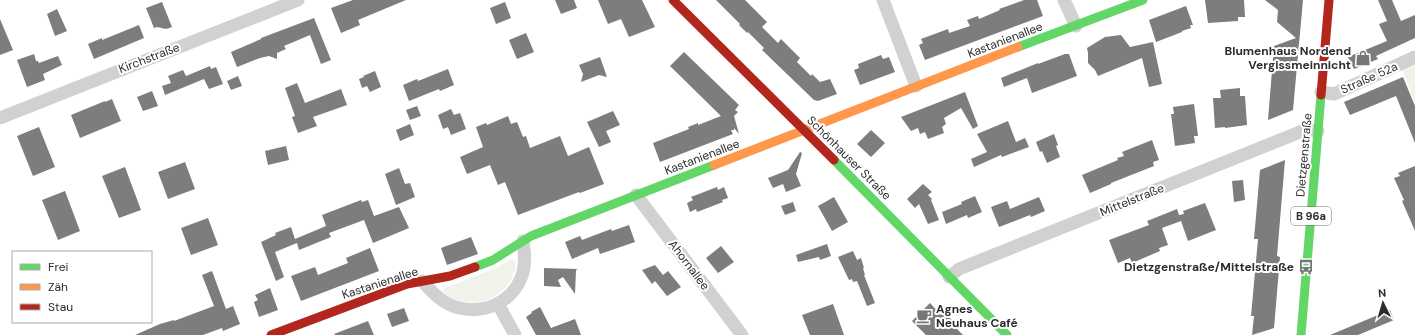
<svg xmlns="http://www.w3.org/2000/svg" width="1415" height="335" font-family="'DM Sans',sans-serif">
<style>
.green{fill:#f0f3ea}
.building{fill:#7d7d7d}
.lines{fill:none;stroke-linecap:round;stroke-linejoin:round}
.street{stroke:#d1d1d1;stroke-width:13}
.fast{stroke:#63d668;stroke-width:9}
.slow{stroke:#ff974d;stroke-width:9}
.jam{stroke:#b3261e;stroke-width:9}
.labels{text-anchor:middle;stroke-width:4;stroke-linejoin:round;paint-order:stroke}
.shield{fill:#fff;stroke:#6b6b6b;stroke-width:1}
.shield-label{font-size:11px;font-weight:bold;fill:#2c2c2c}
.street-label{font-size:12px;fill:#2c2c2c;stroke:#fff}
.poi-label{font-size:12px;font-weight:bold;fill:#2c2c2c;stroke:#fff;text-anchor:end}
</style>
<rect width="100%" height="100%" fill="#fff"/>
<path class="green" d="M1415,60V102L1401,67Z
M511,259L514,260C517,264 516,267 514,272C506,301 465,314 443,291V289L445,288L498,267Z"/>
<path class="building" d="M353,0H406L358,20L360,25L341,33L331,8Z
M555,0H574L577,8L561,14Z
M598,0H642L655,27L629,37L621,19L608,24Z
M716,0H745L767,22L762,27L778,43L781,39L800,58L797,62L811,76L812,74L820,82L830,79L837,94L818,101L814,100L762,50L764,48L748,32L747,33L739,25L740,24Z
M1024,0H1037L1043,16L925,60L919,45L923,43L921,39L948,29L949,33L970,26L967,20L978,16L979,19L1000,10L999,9Z
M1205,0H1244L1245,17H1238V21L1208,23Z
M1265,0H1303L1293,110L1268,120L1274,46L1296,38L1277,22L1278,10Z
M1378,0H1392L1401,21L1415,15V38L1376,56L1378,59L1354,69L1348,57L1387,41L1379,24L1387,21Z
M162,2L172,27L166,29L157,27L154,28L146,8Z
M505,2L511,18L496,24L490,8Z
M1186,6L1193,25H1190L1191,28L1182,31V32L1156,42L1149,20Z
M57,9L67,31L55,36L47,14Z
M314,18L331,60L321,64L310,35L284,46L286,49L277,53V59L269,56L260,58L237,67L231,52L261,39V38Z
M0,19L13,50L0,55Z
M139,25L144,38L94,59L88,44L102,38V40Z
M526,33L534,52L517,59L509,40Z
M1121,35L1130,47L1153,42L1162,84L1149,87L1142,58L1098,76L1095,70L1088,63V53L1087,48L1105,37Z
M684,52L739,105L735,110L738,112L734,116L739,134L734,128V130H731L733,134L660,162L653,143L689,129L688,127L698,123V125L721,116L670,66Z
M34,54L36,61H38L39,63L58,56L62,65L43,74L45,80L27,87L17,60Z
M1065,54H1069L1077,76L1032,93L1027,78L1004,87L1001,78L1038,63V64Z
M881,55L883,59L889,57L895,72L860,85L854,70L859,68L858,64Z
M600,57L607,77L599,75L581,82L583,74L579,65Z
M210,66L211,69L216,67L223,84L209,89L204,79L165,95L162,86L171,83L168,76L183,70L186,76Z
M448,69L454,85L440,91L439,89L409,101L403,85L417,79L418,81Z
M375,71L381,87L370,92L367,86L362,88L359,79L364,77L363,76Z
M238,76L242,86L231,90L227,81Z
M1403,77L1415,106V143L1396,96L1350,115L1344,102Z
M297,83L305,103L341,89L347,105L313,117L317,126L298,133L292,117L295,116L285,88Z
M1240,88V96H1245L1247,125L1225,128V127L1215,128L1213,98H1221L1220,90Z
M152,91L158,106L143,111L137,97Z
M965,92L978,126L973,129L961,108L944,118L946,124L942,127L944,133L928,139L925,132L920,134L918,128L911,131L901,117Z
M112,99L121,121L80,138L71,115L105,101V102Z
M1194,104L1198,136H1194L1195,143L1175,146L1171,114H1174L1173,107Z
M417,106L421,116L410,120L406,110Z
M451,109L454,115L460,113L466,129L451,135L448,127L443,129L438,115Z
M613,111L620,125L606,131L611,142L599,147L587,122Z
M508,116L511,124L517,122L523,137L526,136L530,148L560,136L568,156L589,147L604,184L580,193L579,192L518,215L505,182L498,185L490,165L467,174L460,157L483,147L476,127L486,123L487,125Z
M1008,121L1016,142L1025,138L1029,147L1002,157L1001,155L974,167L971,159L987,152L977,134Z
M410,124L414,135L400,141L396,130Z
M39,127L55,167L33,176L17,136Z
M871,130L885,143L871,157L857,144Z
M1054,134L1058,145L1056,146L1060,157L1047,163L1042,151L1040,152L1036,142Z
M1152,140L1159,160L1153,162L1154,166L1111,183V184L1090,193L1082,175L1118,160L1117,158L1124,156L1122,152Z
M286,146L289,160L268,165L265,151Z
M800,152L802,153L796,174L801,186L786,192L783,184L773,188L768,178L788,170Z
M1285,160L1277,256L1280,257L1274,328L1252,335L1254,316H1251L1258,239H1254L1260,170Z
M185,162L195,189L168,199L158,172Z
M1415,166V231L1402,201L1404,200L1394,178L1400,176L1398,173Z
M125,167L141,210L119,218L102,176Z
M399,168L405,184L410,183L415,197L396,205L385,174Z
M1243,180L1245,200L1234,202L1232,181Z
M923,184L932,192L928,195L932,199L931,200L939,220L928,224L919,204L915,208L907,199Z
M717,187L718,190L724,187L728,198L722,200L723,202L697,212L696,209L690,212L687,203L693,200L691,197Z
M65,191L80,231L58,240L42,200Z
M975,196L982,212L968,218L967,215L946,224L942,212L962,204L961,202Z
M834,197L848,222L832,231L818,206Z
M1039,197L1045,211L1031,217L1030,215L999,227L991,207L1007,201L1010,209Z
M361,200L362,202L368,200L374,216L399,207L409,228L373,243L364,220L329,233L331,237L299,250L297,243L275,252L284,277L276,281L261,242L276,235L275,233L291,227L295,239L326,226L322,215Z
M793,202L796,211L785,215L781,206Z
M1205,203L1216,230L1188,241L1181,221L1162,228L1168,245L1159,248L1160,251L1132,263L1130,258L1118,263L1109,240L1149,225L1147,221L1177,209L1179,215L1184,214L1183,211Z
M208,218L218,245L191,255L181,228Z
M629,225L635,242L600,254L598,248L572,259L565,242L580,236L582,240L611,229L612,231Z
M471,237L478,254L447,265L441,248Z
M827,244L831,256L820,260L819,257L798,262L796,255Z
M721,246L734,262L718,273L706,258Z
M370,248L379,271L301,301L291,276L315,267L318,275L348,263L346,258Z
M853,251L857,260L861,258L864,268H863L865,275H864L875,303L867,306L857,281L853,282L852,279L849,280L838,257Z
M655,265L663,275L668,271L681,287L667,296L655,281L652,284L642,270Z
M544,268L578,269L576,270L575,294L563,277L558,280L561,287L544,286Z
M212,271L226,309L233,306L240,324L223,331L222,328L203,335H135L160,324L174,320V321L214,306L202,275Z
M270,288L278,310L259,317L254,302L258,300L255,295Z
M930,303L941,315L944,312L958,326L956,328L963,335H926L912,321Z
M833,304L844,335H810L802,315Z
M540,307L551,328L575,319L581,335H536L526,317L532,313L531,312Z
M404,308L409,321L392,327L387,314Z
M1390,310L1394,320L1358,335H1330Z
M368,321L374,335H335L334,334Z"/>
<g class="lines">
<path class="street" d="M883,0L916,86
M1064,0L1076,26
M1321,92L1334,94L1415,57
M0,118L298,0
M636,195L742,335
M949,277L959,269L1305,130L1318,131
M422,281C428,287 434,295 442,300C468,319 509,309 521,278C526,266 525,254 523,241
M498,304L515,335"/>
<path class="fast" d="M1018,47L1143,0
M834,160L1007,335
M475,267L493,260L531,236L714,165
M1301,335L1321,95"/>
<path class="slow" d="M714,165L1018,47"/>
<path class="jam" d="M673,0L834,160
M1321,95L1329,0
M271,335L407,284L450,276L475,267"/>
</g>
<defs>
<g id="shop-bare" transform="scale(1.2)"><path d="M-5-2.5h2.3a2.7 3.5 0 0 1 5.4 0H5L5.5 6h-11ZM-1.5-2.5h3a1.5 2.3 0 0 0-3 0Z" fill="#767676" stroke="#fff" stroke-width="2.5" paint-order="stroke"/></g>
<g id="bus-bare" transform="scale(1.2)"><path d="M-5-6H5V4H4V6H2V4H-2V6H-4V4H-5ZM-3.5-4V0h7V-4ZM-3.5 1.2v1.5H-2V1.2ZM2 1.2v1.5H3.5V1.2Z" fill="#767676" stroke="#fff" stroke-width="2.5" paint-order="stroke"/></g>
<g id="cafe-bare" transform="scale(1.2)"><path d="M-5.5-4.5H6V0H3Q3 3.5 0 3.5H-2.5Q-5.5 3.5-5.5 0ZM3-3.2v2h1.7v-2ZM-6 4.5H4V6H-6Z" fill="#767676" stroke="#fff" stroke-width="2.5" paint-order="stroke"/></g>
</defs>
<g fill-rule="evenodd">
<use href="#shop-bare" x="1363" y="58"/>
<use href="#bus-bare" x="1306" y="267"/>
<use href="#cafe-bare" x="924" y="316"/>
</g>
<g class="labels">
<rect class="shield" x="1291" y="207" width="40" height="18" rx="3"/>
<g class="shield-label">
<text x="1311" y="220">B 96a</text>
</g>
<g class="street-label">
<text transform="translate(1005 40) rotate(-21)" y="4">Kastanienallee</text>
<text transform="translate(149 58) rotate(-21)" y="4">Kirchstraße</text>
<text transform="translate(1369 78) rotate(-24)" y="4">Straße 52a</text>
<text transform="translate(1304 155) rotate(-85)" y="4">Dietzgenstraße</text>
<text transform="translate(702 157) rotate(-21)" y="4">Kastanienallee</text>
<text transform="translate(849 158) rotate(45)" y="4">Schönhauser Straße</text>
<text transform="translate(1132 200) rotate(-22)" y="4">Mittelstraße</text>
<text transform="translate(689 265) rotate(53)" y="4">Ahornallee</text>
<text transform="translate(380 283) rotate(-18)" y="4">Kastanienallee</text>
</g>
<g class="poi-label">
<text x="1351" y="55">Blumenhaus Nordend<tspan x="1351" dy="14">Vergissmeinnicht</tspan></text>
<text x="1294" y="271">Dietzgenstraße/Mittelstraße</text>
<text x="936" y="313" text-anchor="start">Agnes<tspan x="936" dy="14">Neuhaus Café</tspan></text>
</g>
</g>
<rect x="12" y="251" width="140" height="72" fill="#ffffff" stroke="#ababab"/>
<rect x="20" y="264" width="20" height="6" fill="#63d668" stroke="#ababab"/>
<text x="48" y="271" font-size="12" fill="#2c2c2c">Frei</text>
<rect x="20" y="284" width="20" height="6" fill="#ff974d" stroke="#ababab"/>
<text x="48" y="291" font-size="12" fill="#2c2c2c">Zäh</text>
<rect x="20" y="304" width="20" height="6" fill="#b3261e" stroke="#ababab"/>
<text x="48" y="311" font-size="12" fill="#2c2c2c">Stau</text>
<g transform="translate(1383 303) rotate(355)" stroke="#ffffff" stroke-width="3" paint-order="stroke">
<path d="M0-3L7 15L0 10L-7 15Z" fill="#2c2c2c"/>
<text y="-6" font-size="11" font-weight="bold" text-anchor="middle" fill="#2c2c2c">N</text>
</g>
</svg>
